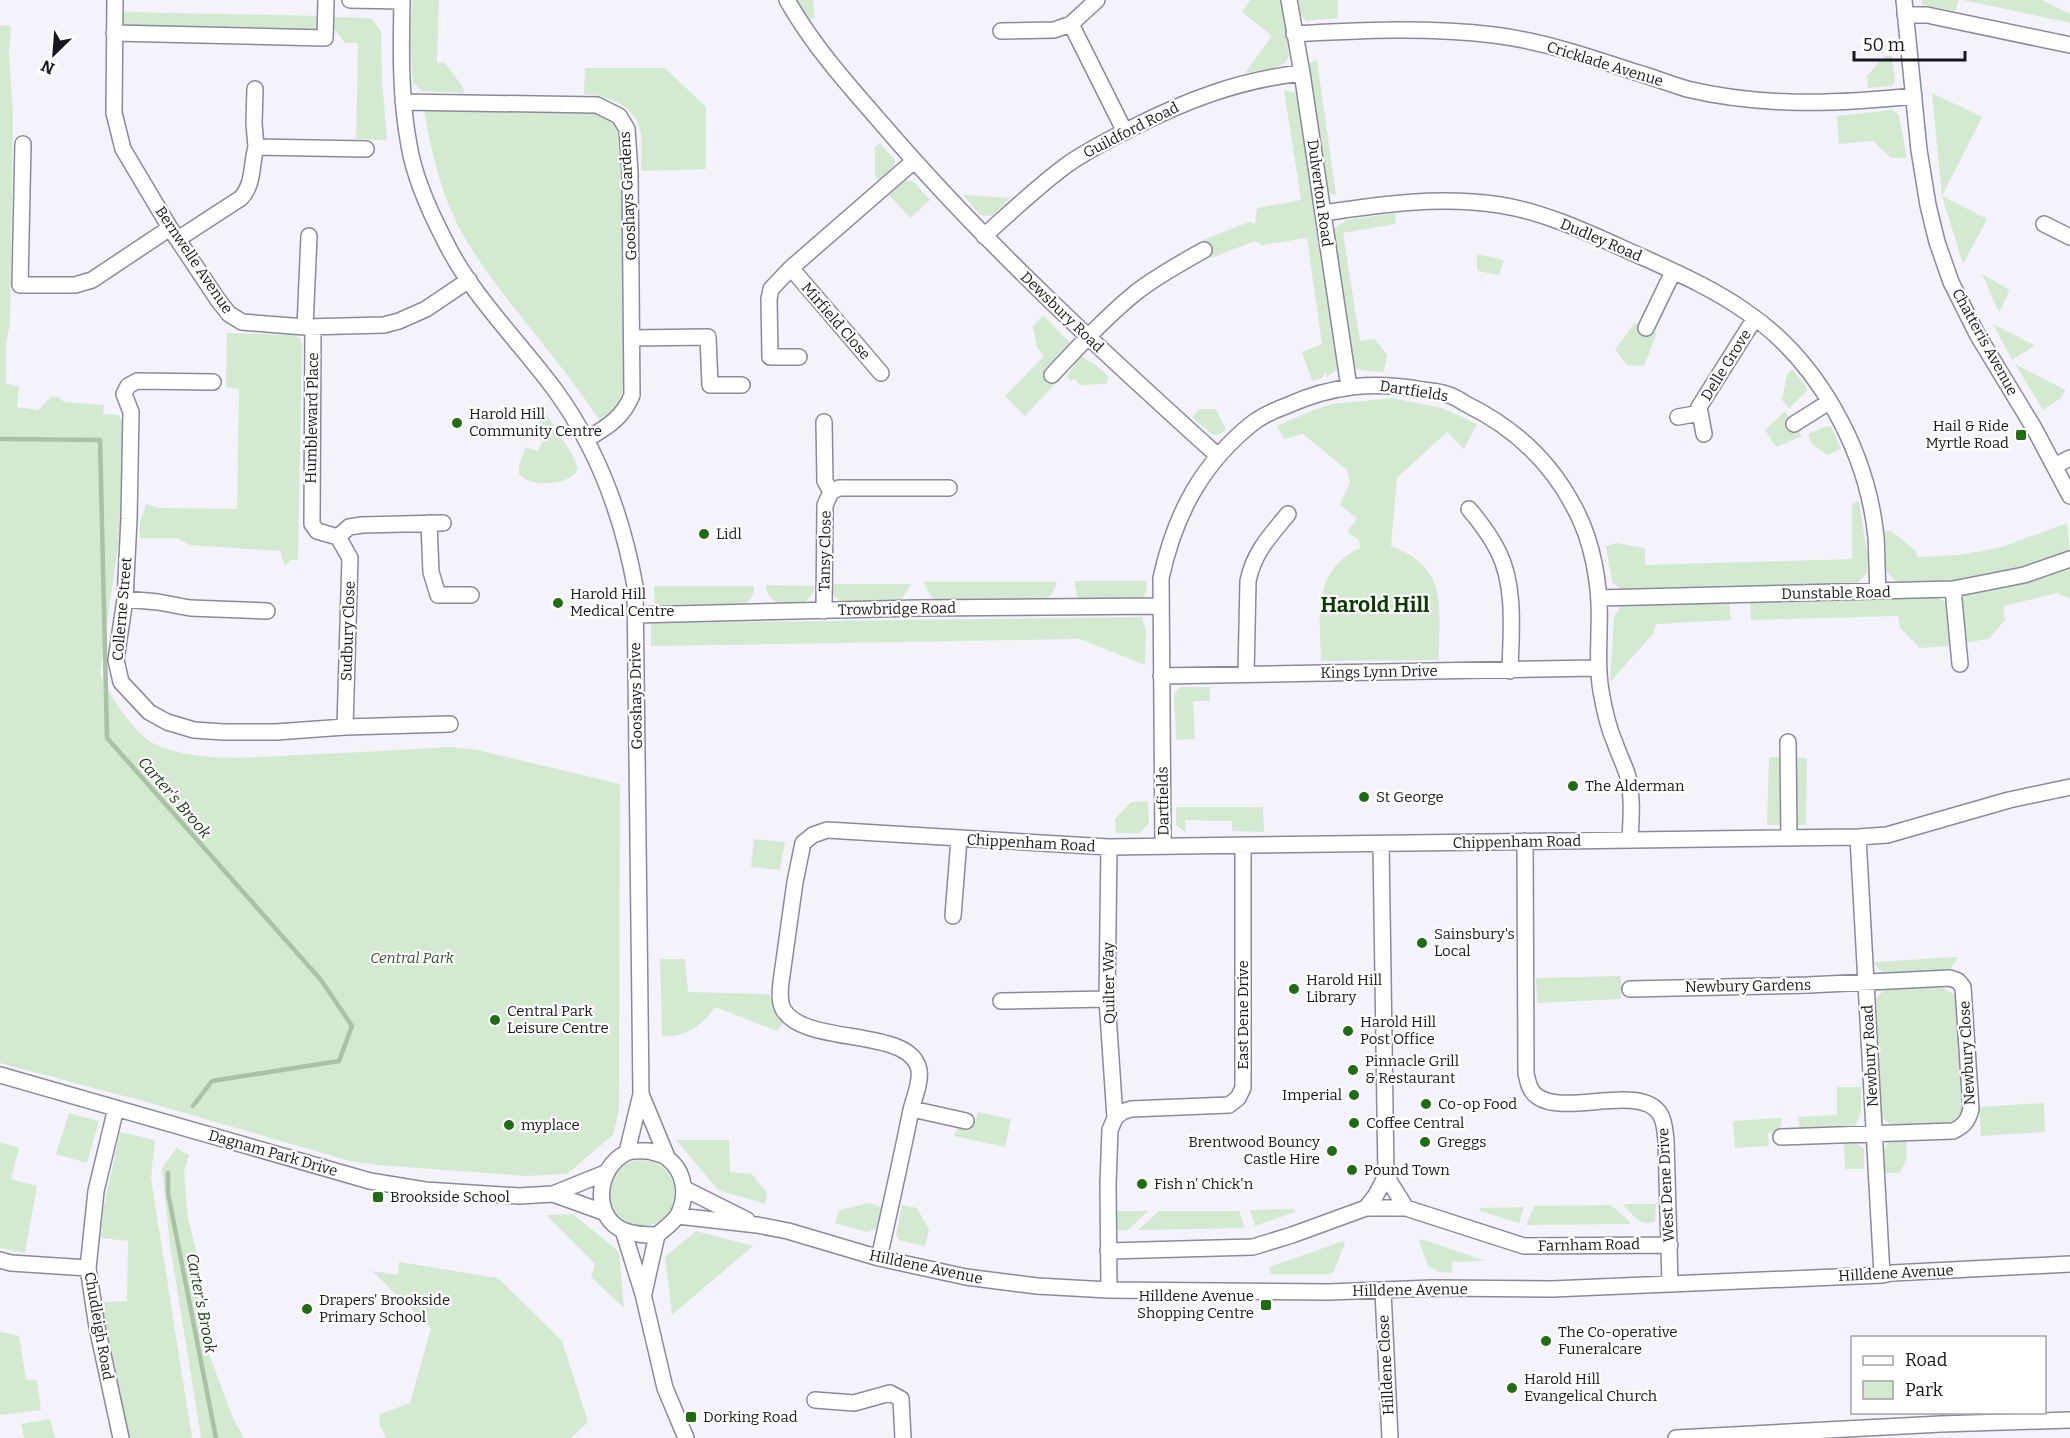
<svg xmlns="http://www.w3.org/2000/svg" width="2070" height="1438" font-family="Bitter,serif">
<style>
.green{fill:#d3ead0}
.lines{fill:none;stroke-linecap:round;stroke-linejoin:round}
.stream{stroke:#a9c2a5;stroke-width:4.5}
.minor-casing{stroke:#8b899f;stroke-width:18}
.minor{stroke:#fff;stroke-width:15}
.poi-dot{fill:#1e6d10;stroke:#fff;stroke-width:2}
.labels{text-anchor:middle;stroke-width:4.5;stroke-linejoin:round;paint-order:stroke}
.street-label{font-size:15px;fill:#18171f;stroke:#fff}
.poi-label{font-size:15px;fill:#18171f;stroke:#fff;text-anchor:start}
.park-label{font-size:15px;font-style:italic;fill:#32562c;stroke:#fff}
.water-label{font-size:16px;font-style:italic;fill:#14380f;stroke:#fff}
.district-label{font-size:21px;font-weight:bold;fill:#0b3d03;stroke:#fff}
</style>
<rect width="100%" height="100%" fill="#f4f3fc"/>
<path class="green" d="M412,0H439L437,63L444,62L463,87L464,93L421,91L413,82L410,44Z
M793,0H813L815,18L806,20Z
M1250,0H1281L1289,55L1286,62L1275,68L1245,73L1272,36L1242,12Z
M1294,0H1338V18L1306,21L1296,10Z
M1922,0H1959L1955,11L1922,5Z
M1963,0H2042L2070,14V23Z
M126,12L322,16L318,31L122,26V15Z
M334,17L371,18L381,31L382,80L387,140L356,139L358,43H345L334,29Z
M0,25L11,26L9,53L13,112L12,195L10,323L6,345V383L19,387L17,407L38,410L51,397H59L64,402L104,405L103,414L118,415L125,424L123,511L100,673C110,696 135,737 159,746C203,763 253,757 299,755C349,753 399,750 449,747L477,750L620,784L619,1110L613,1135L567,1174L526,1176L378,1165L350,1161L150,1103L0,1063Z
M1885,56H1892L1895,81L1892,86L1868,88L1867,76Z
M1317,60L1336,195L1326,192L1307,64Z
M585,68H665L706,107V169L641,171C641,157 643,142 640,129C634,104 606,96 584,94Z
M1284,90L1301,94L1338,369L1327,377L1326,372L1322,378L1312,381L1302,352L1322,344L1307,238L1262,245L1255,241L1211,258L1204,250L1203,240L1249,222L1255,224L1257,208L1301,200Z
M1932,93L1982,117L1942,196L1987,219L1963,264L1942,196Z
M424,110L588,111C613,119 618,124 623,150L626,384L616,408L600,421C561,361 510,309 471,248C444,207 432,157 424,110Z
M1892,110L1899,115L1907,158H1891L1873,141L1839,144L1837,116Z
M880,143L895,160L894,166L879,180L875,176V147Z
M906,180L914,182L930,200L910,218L889,195Z
M963,195L1010,198L992,216L980,215Z
M1395,213L1396,224L1343,233L1360,341L1375,339L1387,355L1384,372L1364,371L1352,367L1331,230L1347,220Z
M1477,254L1504,260L1499,275L1477,271Z
M1982,274L2010,290L1999,312Z
M1043,315L1070,343L1044,370L1056,383L1025,416L1005,396L1044,356L1037,347L1033,326Z
M1634,323L1657,333L1644,366L1627,365L1615,350Z
M1993,324L2034,345V346L2012,360Z
M227,333L294,335L300,338L302,346L298,560H290L285,566L280,551L190,545L177,538H140V523L146,504L159,508L237,509L239,389L226,387Z
M1077,354L1095,364L1109,377L1106,384L1080,385L1074,379L1071,381L1067,376L1073,368Z
M2015,364L2065,390L2061,398L2043,410Z
M1792,369L1805,385L1807,391L1789,408L1782,400L1787,375Z
M1392,398L1442,408L1477,424L1464,449L1447,432L1397,478L1391,546C1451,569 1438,607 1439,660L1321,661C1320,616 1311,571 1360,548L1359,540L1347,532L1357,518L1340,505L1350,482L1347,470L1303,434L1284,439L1277,426L1311,411L1332,404Z
M1200,409H1216L1226,429L1220,434L1213,435L1192,417Z
M544,410L572,454L578,469C570,486 531,488 519,474V465L526,447L538,451L545,434L535,429Z
M1785,411L1802,436L1776,447L1765,430Z
M1827,426L1832,428L1841,449L1828,455L1812,444L1808,434Z
M1859,501L1868,559L1867,573L1856,585L1623,591L1612,582L1606,546L1617,543L1645,548V565L1852,559V504Z
M2067,523L2070,551C2059,557 2046,560 2034,564C1990,578 1946,583 1899,584L1886,571L1885,531H1891L1916,551L1917,557L1960,555L2002,547Z
M2070,568V599L2058,593L2003,606L2005,620L1989,639L1962,643L1959,595L2029,581Z
M1074,581H1146L1147,588L1142,601H1078Z
M924,582H1057C1053,594 1050,598 1037,602L943,603C931,599 928,594 924,582Z
M829,584H911L902,599L891,605L845,604L834,596Z
M765,585L816,586C806,614 772,614 765,585Z
M654,586H754C754,597 749,601 741,607L655,608Z
M1938,597L1949,605L1953,639L1950,646L1920,648L1900,628L1898,616L1751,620L1750,603Z
M1729,602L1731,620L1656,624L1653,634L1610,682L1614,617L1621,606Z
M1142,617L1146,631L1145,665L1080,639L651,646V623Z
M1180,687H1210V701H1193L1195,739L1176,740L1174,694Z
M1769,757L1807,758L1806,825H1767Z
M1148,801L1149,823L1140,833H1116L1115,819L1131,802Z
M1176,807H1263L1264,832L1232,831V821L1185,820L1186,833L1176,825Z
M754,839L785,842L780,870L751,867Z
M1958,957L1948,973L1885,976L1873,962Z
M660,959H685L688,992L769,994L775,1013L783,1023L777,1031L715,1007C702,1026 686,1038 662,1036Z
M1621,976V999L1537,1003L1536,978Z
M1941,987L1955,995L1963,1108L1957,1119L1948,1123L1893,1126L1882,1118L1876,998L1885,989Z
M1837,1087H1861V1113L1855,1127L1800,1130L1798,1117L1837,1115Z
M2044,1103L2045,1132L1981,1136L1979,1107Z
M978,1112L1011,1119L1005,1147L954,1136L959,1124L974,1126Z
M69,1113L99,1121L87,1163L56,1154Z
M1782,1118L1780,1130L1768,1133L1769,1146L1735,1148L1733,1121Z
M120,1132L155,1140L151,1178L192,1438H129L108,1350L100,1302L127,1301L128,1241L101,1238L103,1211Z
M676,1140H729L730,1172L752,1174L767,1193L765,1204L718,1190Z
M1907,1140L1906,1162L1899,1173H1885L1884,1149L1890,1141Z
M0,1142L19,1148L11,1179L37,1186L25,1253L0,1248Z
M1844,1143H1855L1864,1149V1169H1845Z
M176,1148L189,1155L184,1171L188,1219L196,1249L198,1290L207,1331V1349L233,1418L244,1438H201L170,1245L162,1168Z
M609 1193a33 33 0 1 1 66 0a33 33 0 1 1-66 0Z
M869,1203L882,1207L876,1229L867,1232L835,1223L839,1210Z
M1622,1204H1656L1655,1221C1641,1229 1632,1213 1622,1204Z
M902,1205L917,1208L929,1230L925,1246L900,1241L896,1235Z
M1611,1205L1630,1222V1224L1526,1225L1534,1206Z
M1524,1207L1519,1223L1480,1211L1479,1208Z
M1294,1209L1295,1212L1255,1226L1250,1210Z
M1115,1211H1148L1128,1230L1115,1231Z
M1159,1211H1239L1245,1228L1138,1230Z
M573,1214L619,1252L624,1308L591,1277L595,1264L546,1215Z
M696,1231L753,1246L672,1315L665,1257Z
M1421,1239L1486,1261L1452,1262V1273L1439,1272L1428,1266L1419,1241Z
M1343,1241L1345,1243L1334,1271L1330,1274H1271L1269,1267Z
M399,1262L498,1278L562,1341L588,1422L571,1438H383L386,1437L379,1424L380,1414L410,1403L431,1328L372,1271L398,1275Z
M0,1332L19,1336L26,1380H37L41,1410L0,1415Z
M50,1419L55,1438H24L21,1424Z"/>
<g class="lines">
<path class="stream" d="M0,439L100,440L107,738L321,980L352,1026L339,1061L212,1081L193,1106
M168,1173V1193L216,1438"/>
<g class="minor-casing">
<path id="minor" d="M115,0L114,113L123,149L170,228L218,300L229,314L242,322L305,327L384,325L399,321L426,309L469,280
M350,0L402,1
M402,0C401,49 400,97 409,145C414,176 430,212 444,239C471,295 518,340 555,390C598,449 622,514 635,586L641,1094L627,1152
M787,0C813,46 849,86 884,126C986,245 1102,351 1218,456
M1289,0L1302,73L1349,387
M1904,0L1919,150L1928,205L1937,242L1951,282L1977,334L2034,428L2070,496
M1905,15H1927L2070,45
M1071,24L1125,132
M1001,31L1054,30L1071,24L1097,0
M114,33L325,38L326,0
M1294,34C1361,30 1427,27 1494,35C1542,41 1590,57 1635,72C1653,77 1670,84 1687,89C1762,107 1838,104 1914,96
M255,89L254,123L256,147
M403,102L597,105L619,116L627,129L630,172L632,395C623,418 607,427 587,439
M23,144L20,285H75L92,280L170,228
M1323,213C1383,204 1440,196 1500,205C1551,213 1601,239 1649,260C1682,275 1715,290 1745,311C1818,360 1867,450 1876,537C1877,555 1877,573 1878,591
M2044,224L2070,237
M984,236C1012,211 1038,186 1068,164C1087,151 1108,140 1128,130C1184,101 1239,80 1302,73
M178,239L241,198C254,184 251,165 256,147L366,149
M791,268L881,373
M305,327L309,236
M313,327L312,524L317,531L338,537L350,558L345,727
M1646,328L1673,272
M632,338L708,337L710,385H742
M799,357H770L769,299L771,289L791,268L914,161
M1052,375C1078,347 1105,318 1134,294C1155,277 1181,263 1204,250
M213,382L137,381L128,386L124,394L131,412L129,519L125,599L116,660L121,682L149,712L167,722L194,730L224,732H276L345,727L450,724
M1678,417L1700,413
M824,422L825,481L831,492
M1794,424L1829,402
M1704,434L1699,407L1755,318
M2054,466L2070,458
M1469,509C1480,522 1490,535 1498,551C1516,586 1511,633 1510,671
M429,523L431,572L438,595H471
M338,537L349,527L362,525L443,523
M1953,589L1960,664
M1599,598L1953,589L2024,575L2070,559
M125,599L158,602L190,608L267,611
M824,611L825,505L831,492L839,488H949
M635,615L918,608L1160,606
M1246,674L1248,581C1254,552 1270,536 1288,514
M1161,676L1597,668
M1788,742L1789,838
M1858,837L1882,1275
M1525,841L1526,1073C1528,1083 1530,1092 1538,1097C1566,1116 1641,1083 1660,1114C1665,1122 1665,1132 1666,1141L1670,1283
M1163,846L1161,578C1175,514 1202,463 1254,422C1264,415 1275,410 1286,406C1332,385 1374,381 1423,390C1431,391 1439,391 1446,394C1453,396 1460,400 1466,404C1511,426 1549,460 1573,505C1593,540 1601,587 1599,628C1599,649 1597,669 1601,691C1604,709 1608,727 1615,743C1619,755 1625,766 1628,777C1633,798 1631,820 1630,840
M1109,847L1107,999L1115,1118
M953,916L959,839
M1630,989L1808,985L1950,978L1958,981L1963,987L1971,1109C1968,1121 1964,1126 1953,1131L1781,1137
M1001,1001L1107,999
M0,1075L370,1181L425,1190L519,1196L553,1194L605,1173
M641,1094L667,1157
M116,1108L96,1191L88,1268L97,1327L121,1438
M912,1109L966,1121
M649,1151C654,1153 663,1154 667,1158C685,1171 688,1196 678,1215C674,1222 664,1229 657,1235C646,1235 636,1235 625,1231C591,1218 596,1168 626,1153C632,1150 642,1151 649,1151Z
M1386,1176L1406,1208
M685,1189L747,1220
M553,1194L603,1212
M1366,1208L1376,1195L1386,1176L1381,844
M678,1216L757,1225L788,1231L879,1258L966,1277L1037,1286L1109,1290L1329,1292L1433,1288L1552,1289L1882,1275L1892,1273L2070,1264
M623,1230L643,1294L665,1388L686,1438
M1108,1251L1253,1247L1292,1235L1366,1208H1406L1524,1246L1670,1245
M879,1258C890,1209 901,1160 911,1110C914,1098 921,1083 919,1070C911,1026 804,1047 783,1009C779,1001 780,991 781,982L795,882L803,843L813,835L827,830L1109,847L1858,837L1887,835L2009,800L2070,787
M0,1260L11,1263L88,1268
M1109,1290L1108,1184L1110,1130L1115,1118L1122,1112L1131,1109L1229,1105L1238,1098L1243,1088V845
M1383,1291L1390,1438
M644,1293L657,1235
M815,1400L854,1403L890,1393L901,1399L903,1438
M1676,1438L1941,1424L2070,1420"/>
</g>
<use href="#minor" class="minor"/>
</g>
<g class="poi-dot">
<circle cx="457" cy="423" r="6"/>
<rect x="2015" y="429" width="12" height="12" rx="3"/>
<circle cx="704" cy="534" r="6"/>
<circle cx="558" cy="603" r="6"/>
<circle cx="1573" cy="786" r="6"/>
<circle cx="1364" cy="797" r="6"/>
<circle cx="1422" cy="943" r="6"/>
<circle cx="1294" cy="989" r="6"/>
<circle cx="495" cy="1020" r="6"/>
<circle cx="1348" cy="1031" r="6"/>
<circle cx="1353" cy="1070" r="6"/>
<circle cx="1354" cy="1095" r="6"/>
<circle cx="1426" cy="1104" r="6"/>
<circle cx="1354" cy="1123" r="6"/>
<circle cx="509" cy="1125" r="6"/>
<circle cx="1425" cy="1142" r="6"/>
<circle cx="1332" cy="1151" r="6"/>
<circle cx="1352" cy="1170" r="6"/>
<circle cx="1142" cy="1184" r="6"/>
<rect x="372" y="1191" width="12" height="12" rx="3"/>
<rect x="1260" y="1299" width="12" height="12" rx="3"/>
<circle cx="307" cy="1309" r="6"/>
<circle cx="1546" cy="1341" r="6"/>
<circle cx="1512" cy="1388" r="6"/>
<rect x="685" y="1411" width="12" height="12" rx="3"/>
</g>
<g class="labels">
<g class="street-label">
<text transform="translate(1605 64) rotate(17)" y="5">Cricklade Avenue</text>
<text transform="translate(1131 130) rotate(-27)" y="5">Guildford Road</text>
<text transform="translate(1320 193) rotate(82)" y="5">Dulverton Road</text>
<text transform="translate(628 196) rotate(-93)" y="5">Gooshays Gardens</text>
<text transform="translate(1601 240) rotate(23)" y="5">Dudley Road</text>
<text transform="translate(194 260) rotate(56)" y="5">Bernwelle Avenue</text>
<text transform="translate(1062 312) rotate(44)" y="5">Dewsbury Road</text>
<text transform="translate(836 321) rotate(49)" y="5">Mirfield Close</text>
<text transform="translate(1985 342) rotate(61)" y="5">Chatteris Avenue</text>
<text transform="translate(1726 365) rotate(-58)" y="5">Delle Grove</text>
<text transform="translate(1414 391) rotate(9)" y="5">Dartfields</text>
<text transform="translate(312 418) rotate(-89)" y="5">Humbleward Place</text>
<text transform="translate(825 551) rotate(-89)" y="5">Tansy Close</text>
<text transform="translate(1836 593) rotate(-1)" y="5">Dunstable Road</text>
<text transform="translate(122 609) rotate(-85)" y="5">Collerne Street</text>
<text transform="translate(897 609) rotate(-1)" y="5">Trowbridge Road</text>
<text transform="translate(348 631) rotate(-88)" y="5">Sudbury Close</text>
<text transform="translate(1379 672) rotate(-1)" y="5">Kings Lynn Drive</text>
<text transform="translate(636 696) rotate(-91)" y="5">Gooshays Drive</text>
<text transform="translate(1163 801) rotate(-91)" y="5">Dartfields</text>
<text transform="translate(1517 842) rotate(-1)" y="5">Chippenham Road</text>
<text transform="translate(1031 843) rotate(3)" y="5">Chippenham Road</text>
<text transform="translate(1109 983) rotate(-91)" y="5">Quilter Way</text>
<text transform="translate(1748 986) rotate(-1)" y="5">Newbury Gardens</text>
<text transform="translate(1243 1015) rotate(-90)" y="5">East Dene Drive</text>
<text transform="translate(1967 1053) rotate(-93)" y="5">Newbury Close</text>
<text transform="translate(1870 1056) rotate(-93)" y="5">Newbury Road</text>
<text transform="translate(273 1153) rotate(16)" y="5">Dagnam Park Drive</text>
<text transform="translate(1666 1185) rotate(-93)" y="5">West Dene Drive</text>
<text transform="translate(1589 1245) rotate(-1)" y="5">Farnham Road</text>
<text transform="translate(926 1267) rotate(12)" y="5">Hilldene Avenue</text>
<text transform="translate(1896 1273) rotate(-3)" y="5">Hilldene Avenue</text>
<text transform="translate(1410 1290) rotate(-1)" y="5">Hilldene Avenue</text>
<text transform="translate(99 1326) rotate(80)" y="5">Chudleigh Road</text>
<text transform="translate(1386 1365) rotate(-93)" y="5">Hilldene Close</text>
</g>
<g class="poi-label">
<text x="469" y="419">Harold Hill<tspan x="469" dy="17">Community Centre</tspan></text>
<text x="2009" y="431" text-anchor="end">Hail &amp; Ride<tspan x="2009" dy="17">Myrtle Road</tspan></text>
<text x="716" y="539">Lidl</text>
<text x="570" y="599">Harold Hill<tspan x="570" dy="17">Medical Centre</tspan></text>
<text x="1585" y="791">The Alderman</text>
<text x="1376" y="802">St George</text>
<text x="1434" y="939">Sainsbury's<tspan x="1434" dy="17">Local</tspan></text>
<text x="1306" y="985">Harold Hill<tspan x="1306" dy="17">Library</tspan></text>
<text x="507" y="1016">Central Park<tspan x="507" dy="17">Leisure Centre</tspan></text>
<text x="1360" y="1027">Harold Hill<tspan x="1360" dy="17">Post Office</tspan></text>
<text x="1365" y="1066">Pinnacle Grill<tspan x="1365" dy="17">&amp; Restaurant</tspan></text>
<text x="1342" y="1100" text-anchor="end">Imperial</text>
<text x="1438" y="1109">Co-op Food</text>
<text x="1366" y="1128">Coffee Central</text>
<text x="521" y="1130">myplace</text>
<text x="1320" y="1147" text-anchor="end">Brentwood Bouncy<tspan x="1320" dy="17">Castle Hire</tspan></text>
<text x="1437" y="1147">Greggs</text>
<text x="1364" y="1175">Pound Town</text>
<text x="1154" y="1189">Fish n' Chick'n</text>
<text x="390" y="1202">Brookside School</text>
<text x="1254" y="1301" text-anchor="end">Hilldene Avenue<tspan x="1254" dy="17">Shopping Centre</tspan></text>
<text x="319" y="1305">Drapers' Brookside<tspan x="319" dy="17">Primary School</tspan></text>
<text x="1558" y="1337">The Co-operative<tspan x="1558" dy="17">Funeralcare</tspan></text>
<text x="1524" y="1384">Harold Hill<tspan x="1524" dy="17">Evangelical Church</tspan></text>
<text x="703" y="1422">Dorking Road</text>
</g>
<g class="park-label">
<text x="412" y="963">Central Park</text>
</g>
<g class="water-label">
<text transform="translate(175 797) rotate(49)" y="6">Carter's Brook</text>
<text transform="translate(202 1303) rotate(79)" y="6">Carter's Brook</text>
</g>
<g class="district-label">
<text x="1375" y="612">Harold Hill</text>
</g>
</g>
<rect x="1851" y="1336" width="195" height="78" fill="#ffffff" stroke="#a3a2a5" stroke-width="1.5"/>
<rect x="1863" y="1356" width="30" height="9" fill="#ffffff" stroke="#a3a2a5" stroke-width="1.5"/>
<text x="1905" y="1366" font-size="18" fill="#18171f">Road</text>
<rect x="1863" y="1381" width="30" height="18" fill="#d3ead0" stroke="#a3a2a5" stroke-width="1.5"/>
<text x="1905" y="1396" font-size="18" fill="#18171f">Park</text>
<g transform="translate(54 54) rotate(205)" stroke="#ffffff" stroke-width="4.5" paint-order="stroke">
<path d="M0-4.5L10 22L0 15L-10 22Z" fill="#18171f"/>
<text y="-9" font-size="16" font-weight="bold" text-anchor="middle" fill="#18171f">N</text>
</g>
<path d="M1854 51v9h111v-9" fill="none" stroke="#18171f" stroke-width="3"/>
<text x="1863" y="51" font-size="18" fill="#18171f" stroke="#ffffff" stroke-width="4.5" paint-order="stroke">50 m</text>
</svg>
